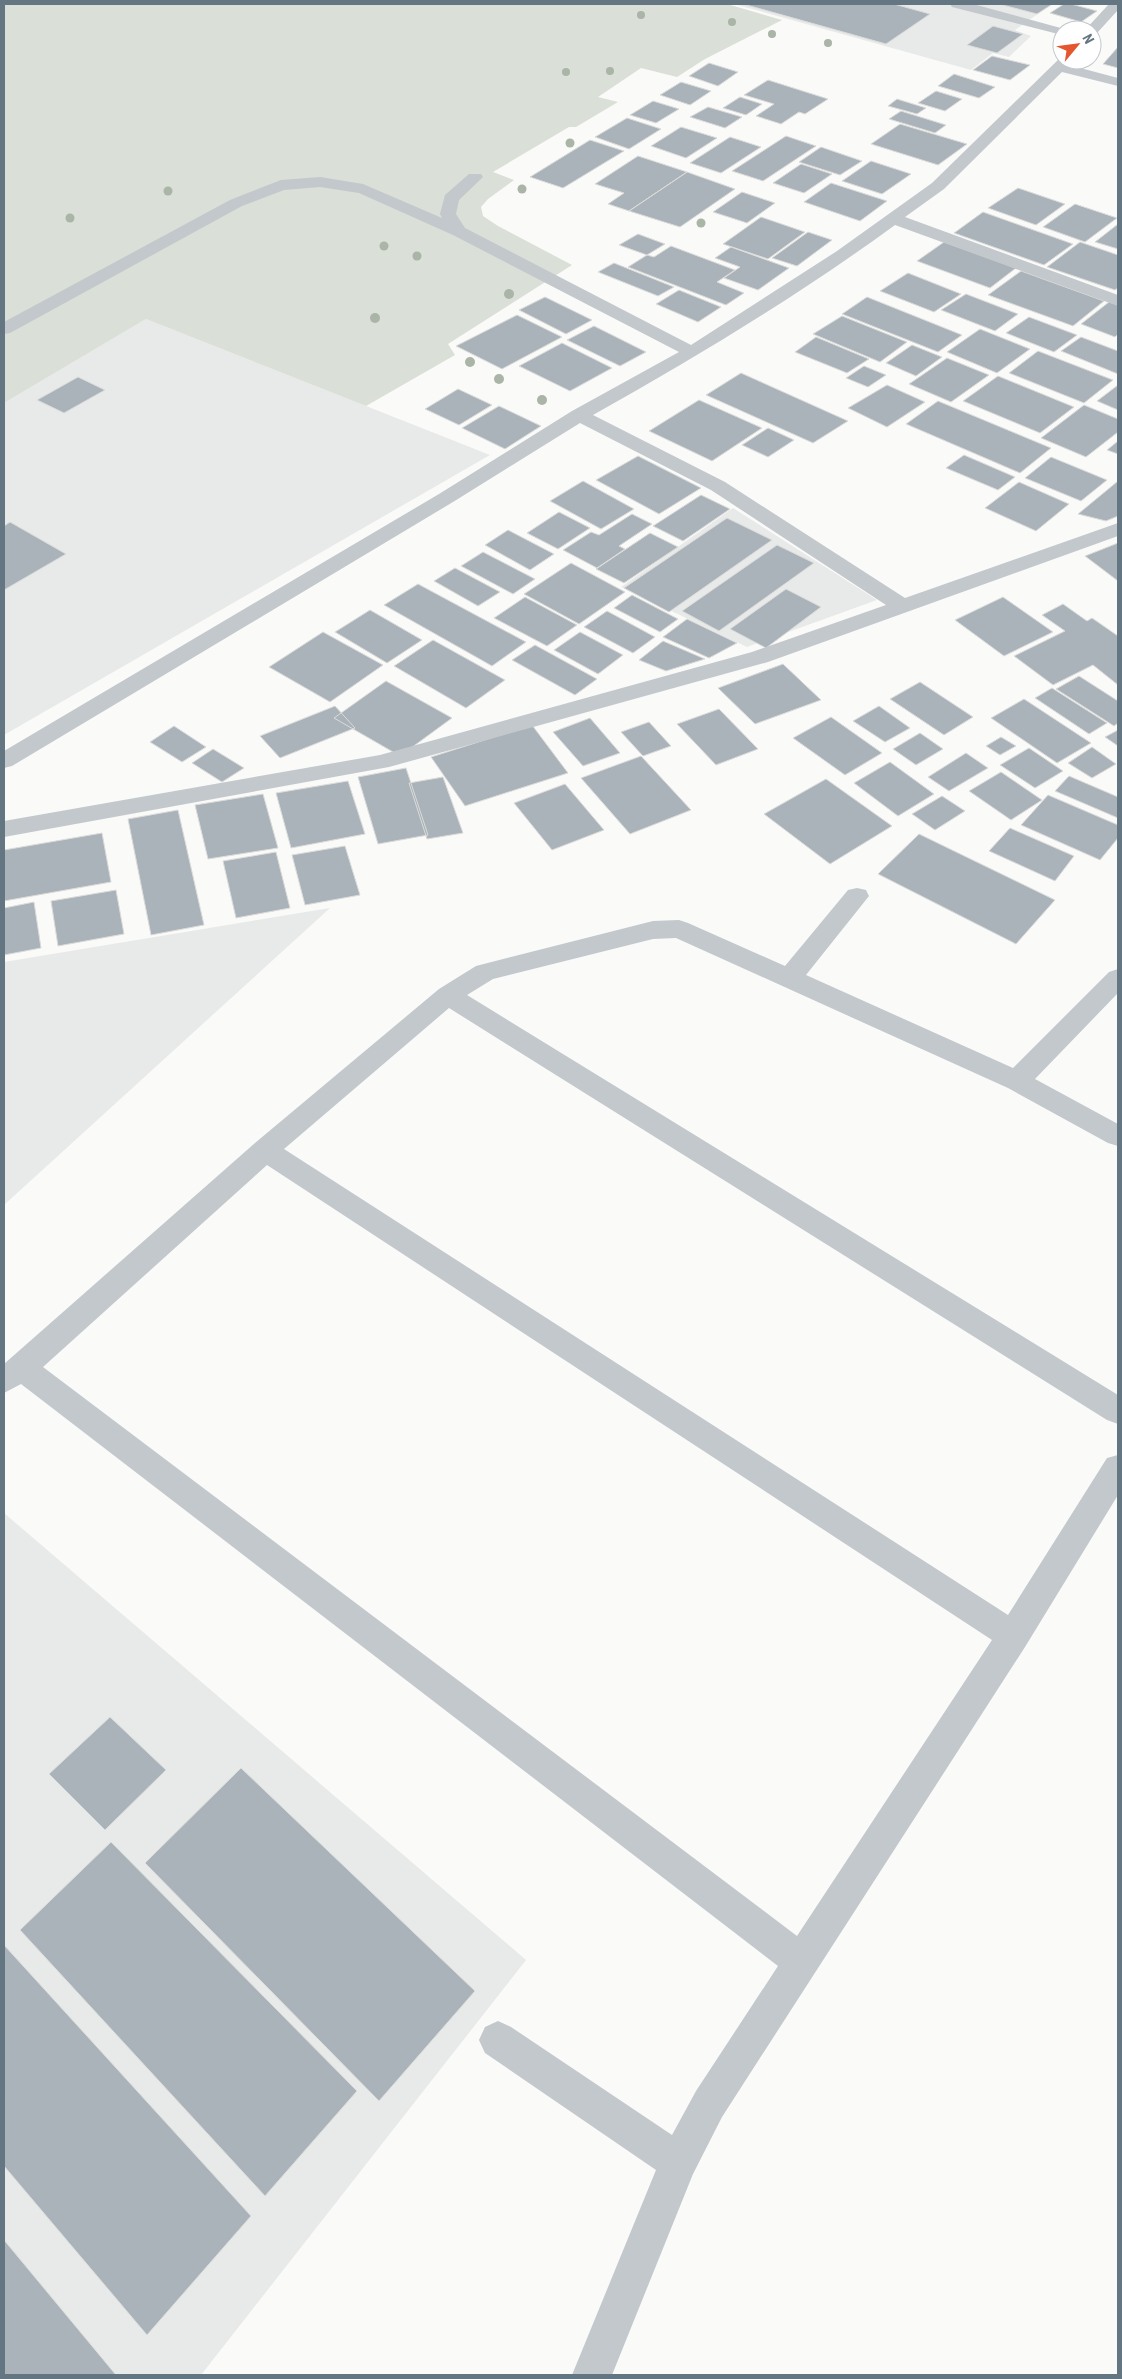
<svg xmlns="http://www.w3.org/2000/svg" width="1122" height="2379" font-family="'Roboto Condensed',sans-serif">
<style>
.built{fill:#e8e9e9}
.green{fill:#dadfd7}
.building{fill:#aab3b9;stroke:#dcdcda}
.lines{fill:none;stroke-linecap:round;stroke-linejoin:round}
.minor{fill:#c3c8cc;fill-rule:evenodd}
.tree{fill:#aab4a7}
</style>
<rect width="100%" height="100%" fill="#fafaf8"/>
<path class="built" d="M734,4H1052L1015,30L1031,36L1009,57L993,53L971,70Z
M146,319L490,455L4,735V403Z
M733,508L877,600L747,647L621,587Z
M330,908L4,1205V962Z
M4,1513L526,1960L201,2375H4Z"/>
<path class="green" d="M4,4H727L782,20L705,59L677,77L641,68L598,97L618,102L576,127H569L493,172L514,180L488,199L481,207L483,216L498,226L572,265L448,344L455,355L366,406L146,319L4,403Z"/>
<path class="building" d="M743,4H894L930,14L886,44Z
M999,4H1047L1051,5L1037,14Z
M1064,4H1071L1097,11L1081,22L1050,13Z
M993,26L1023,34L997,53L967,45Z
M1118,47V68L1103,64Z
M992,56L1030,65L1010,80L973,70Z
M709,63L738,72L718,86L689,76Z
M954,74L995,87L979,98L938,86Z
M768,80L828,99L805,114L799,112L781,124L756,116L774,104L744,95Z
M681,82L711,91L690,105L660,95Z
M936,91L962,99L945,111L918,103Z
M740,97L762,104L746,115L723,108Z
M897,99L926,108L917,114L888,106Z
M653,101L679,109L656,123L630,115Z
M708,107L742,117L725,128L690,117Z
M901,111L946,125L935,133L889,119Z
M627,118L661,129L629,149L595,137Z
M900,124L967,144L938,165L871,144Z
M681,127L717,138L686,158L651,146Z
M786,136L816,146L763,181L732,171Z
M730,137L761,147L721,173L690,163Z
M590,140L624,151L563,188L530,177Z
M821,147L862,161L840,175L799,162Z
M638,156L687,172L629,211L608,204L624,193L595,184Z
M871,161L911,174L882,194L842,181Z
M801,164L832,174L804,193L773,183Z
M687,172L735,189L680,227L629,211Z
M831,183L887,201L860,221L804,202Z
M1018,188L1065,204L1036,225L988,208Z
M742,192L775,203L747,223L713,212Z
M1075,204L1117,218L1085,242L1043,227Z
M983,212L1073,244L1044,265L954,233Z
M761,217L805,232L768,259L723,244Z
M1118,224V249L1095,242Z
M808,232L832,240L797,266L772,258Z
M638,234L665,244L647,255L619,245Z
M944,242L1016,268L990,288L917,261Z
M1080,242L1118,255V288L1115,290L1047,267Z
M671,246L735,270L717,282L744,293L726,305L628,267L647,255L654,257Z
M731,247L789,268L758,290L724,278L740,267L715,258Z
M614,263L674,287L658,296L598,272Z
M1021,271L1104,301L1073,326L988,295Z
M908,273L961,294L934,312L880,291Z
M679,290L721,307L698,322L656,304Z
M966,294L1018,314L995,331L941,310Z
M545,297L592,320L566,334L519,310Z
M867,297L962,335L938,352L842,314Z
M1109,302L1118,305V334L1115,337L1081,324Z
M517,315L562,337L502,369L456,346Z
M842,316L907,342L880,362L813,334Z
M1029,317L1077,335L1054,352L1006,333Z
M594,326L646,352L620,366L567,340Z
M980,329L1030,349L997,373L947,352Z
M816,337L869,359L847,373L795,352Z
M1081,337L1118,351V374L1061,351Z
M562,343L612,368L570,391L519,366Z
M912,345L942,357L916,376L886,363Z
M1038,351L1113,380L1084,403L1009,373Z
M947,358L989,375L951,402L909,384Z
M864,366L886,375L868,387L846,378Z
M741,373L848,421L813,443L706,395Z
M998,376L1074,407L1040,433L963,401Z
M78,377L105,390L64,413L37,400Z
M887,385L925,402L887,427L848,408Z
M1118,385V410L1097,401Z
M458,389L492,405L459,425L425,409Z
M699,400L762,428L712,461L649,431Z
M938,401L1051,448L1020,473L906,424Z
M1084,405L1118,419V432L1086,457L1041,438Z
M499,406L541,426L505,449L462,428Z
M768,428L794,440L768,457L742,445Z
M1118,441V454L1107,450Z
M964,455L1015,477L998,490L946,468Z
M638,456L701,488L659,514L596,480Z
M1051,457L1107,480L1081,501L1025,478Z
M583,481L634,509L601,529L550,501Z
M1118,481V516L1106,521L1078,514Z
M1019,482L1069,504L1036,531L985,508Z
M701,495L730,509L683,541L653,526Z
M559,512L590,528L558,549L527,533Z
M632,514L652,524L619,546L625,549L597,568L563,550L591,532L599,535Z
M727,518L772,540L669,612L624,588Z
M10,522L66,554L4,590V526Z
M508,530L554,554L530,570L485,545Z
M650,533L678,547L624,583L596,569Z
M1118,543V581L1085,556Z
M777,545L814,563L719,631L682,611Z
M483,552L535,579L513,594L461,566Z
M571,563L625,592L579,624L524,594Z
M455,568L500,592L478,606L434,581Z
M418,584L526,642L492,666L384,605Z
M786,589L821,607L766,648L730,629Z
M632,595L678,619L660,632L614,608Z
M525,597L577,625L547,646L494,618Z
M1003,597L1053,632L1004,656L955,620Z
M1063,604L1087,621L1092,618L1118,636V685L1093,665L1053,685L1014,656L1065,631L1042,615Z
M370,610L422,640L387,663L335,632Z
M607,611L655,637L633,653L584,627Z
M687,619L737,643L709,658L663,637Z
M323,632L383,665L330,702L269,667Z
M580,632L623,655L598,674L554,650Z
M433,640L505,680L466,708L394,666Z
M663,641L705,659L666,671L639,660Z
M535,645L597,679L575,695L512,660Z
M783,664L821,700L755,724L718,688Z
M1079,676L1118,701V723L1114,726L1056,689Z
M386,681L452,718L400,756L334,718Z
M920,682L973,717L944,735L890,699Z
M1052,688L1107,723L1089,734L1035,698Z
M1024,699L1091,743L1057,763L991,718Z
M335,706L355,728L280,758L260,736Z
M879,706L910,728L885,742L853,721Z
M719,709L758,749L716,765L677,724Z
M831,717L882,753L845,775L793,738Z
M590,718L620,753L583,766L553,732Z
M649,722L671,746L643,756L621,732Z
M532,725L568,773L465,806L431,757Z
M174,726L206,747L182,762L150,742Z
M1118,730V746L1105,737Z
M920,733L943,749L916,765L893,749Z
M1001,737L1016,746L1000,755L986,746Z
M1092,747L1116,764L1092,778L1068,763Z
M1029,748L1063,771L1035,788L1000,765Z
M213,749L244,768L222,782L192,763Z
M966,753L988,768L949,791L928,777Z
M641,756L691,810L630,834L581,778Z
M890,762L934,794L898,816L854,783Z
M406,768L428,835L378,844L358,777Z
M1001,772L1042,800L1011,820L969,791Z
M1069,776L1118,797V818L1055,791Z
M443,777L463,833L427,839L409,783Z
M826,779L892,826L830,864L764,814Z
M348,781L365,834L291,848L276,793Z
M565,784L604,830L552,850L514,803Z
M263,794L278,848L208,859L195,805Z
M1048,795L1118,825V838L1100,860L1021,825Z
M942,796L965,811L935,830L912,814Z
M178,810L204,925L151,935L128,819Z
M1010,828L1074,856L1055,881L989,851Z
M102,833L111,882L4,901V850Z
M919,834L1055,900L1016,944L878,874Z
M345,846L360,895L305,905L292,855Z
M276,852L290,908L236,918L223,861Z
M116,890L124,934L58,946L51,901Z
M34,902L41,948L4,955V908Z
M110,1717L166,1770L105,1830L49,1774Z
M241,1768L475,1991L379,2101L145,1863Z
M111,1842L357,2091L265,2196L20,1930Z
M4,1945L251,2216L147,2335L4,2166Z
M4,2240L116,2375H4Z"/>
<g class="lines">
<path class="minor" d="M950,4H973L1068,30H1062V35L952,7Z
M1109,4H1118V10L1097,33L1092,34V30H1085Z
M1061,57L1062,60H1073L1069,65L1118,78V86L1062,72L944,189L905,217L1118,295V306L895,225C799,295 697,357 593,415L725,482L905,598L1118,523V536L768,662L389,767L4,837V821L380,755L752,652L886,605L711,490L580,423L453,502L12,766L4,768V751L439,494L572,411L679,352L453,235L359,193L320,187L284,190L242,206L10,333L4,334V322L230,200L281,180L320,177L363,184L442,218L440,214L445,195L469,174H481L483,177L459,200L456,214L465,228L691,345L837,251L932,183Z
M857,888L866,890L869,896L806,975L1013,1068L1109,972L1118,969V993L1035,1079L1118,1124V1146L1108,1143L1008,1088L676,938L653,939L493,979L467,995L1118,1395V1424L1107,1420L449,1008L284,1149L1008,1615L1107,1458L1118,1455V1495L1025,1647L722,2117L693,2174L612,2375H572L656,2170L485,2053L479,2040L485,2027L498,2021L511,2027L672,2135L696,2091L778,1966L21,1384L4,1393V1364L255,1143L439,989L476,966L653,921L679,920L688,923L785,966L848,890ZM267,1165L992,1640L797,1936L43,1367Z"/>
</g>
<g class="tree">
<circle cx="641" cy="15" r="4"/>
<circle cx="732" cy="22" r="4"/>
<circle cx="772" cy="34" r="4"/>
<circle cx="828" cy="43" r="4"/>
<circle cx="610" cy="71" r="4"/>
<circle cx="566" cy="72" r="4"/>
<circle cx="570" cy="143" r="4.5"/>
<circle cx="522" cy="189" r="4.5"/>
<circle cx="168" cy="191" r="4.5"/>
<circle cx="70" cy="218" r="4.5"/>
<circle cx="701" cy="223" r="4.5"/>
<circle cx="384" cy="246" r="4.5"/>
<circle cx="417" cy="256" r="4.5"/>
<circle cx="509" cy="294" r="5"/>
<circle cx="375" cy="318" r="5"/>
<circle cx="470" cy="362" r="5"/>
<circle cx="499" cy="379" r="5"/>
<circle cx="542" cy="400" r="5"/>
</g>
<rect width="1122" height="2379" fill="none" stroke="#657683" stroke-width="10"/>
<g transform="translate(1077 45) rotate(61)"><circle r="24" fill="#ffffff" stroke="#c1c8cd"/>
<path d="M0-4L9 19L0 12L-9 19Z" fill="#e4572e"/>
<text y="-8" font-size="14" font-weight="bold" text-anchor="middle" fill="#657683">N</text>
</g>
</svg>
